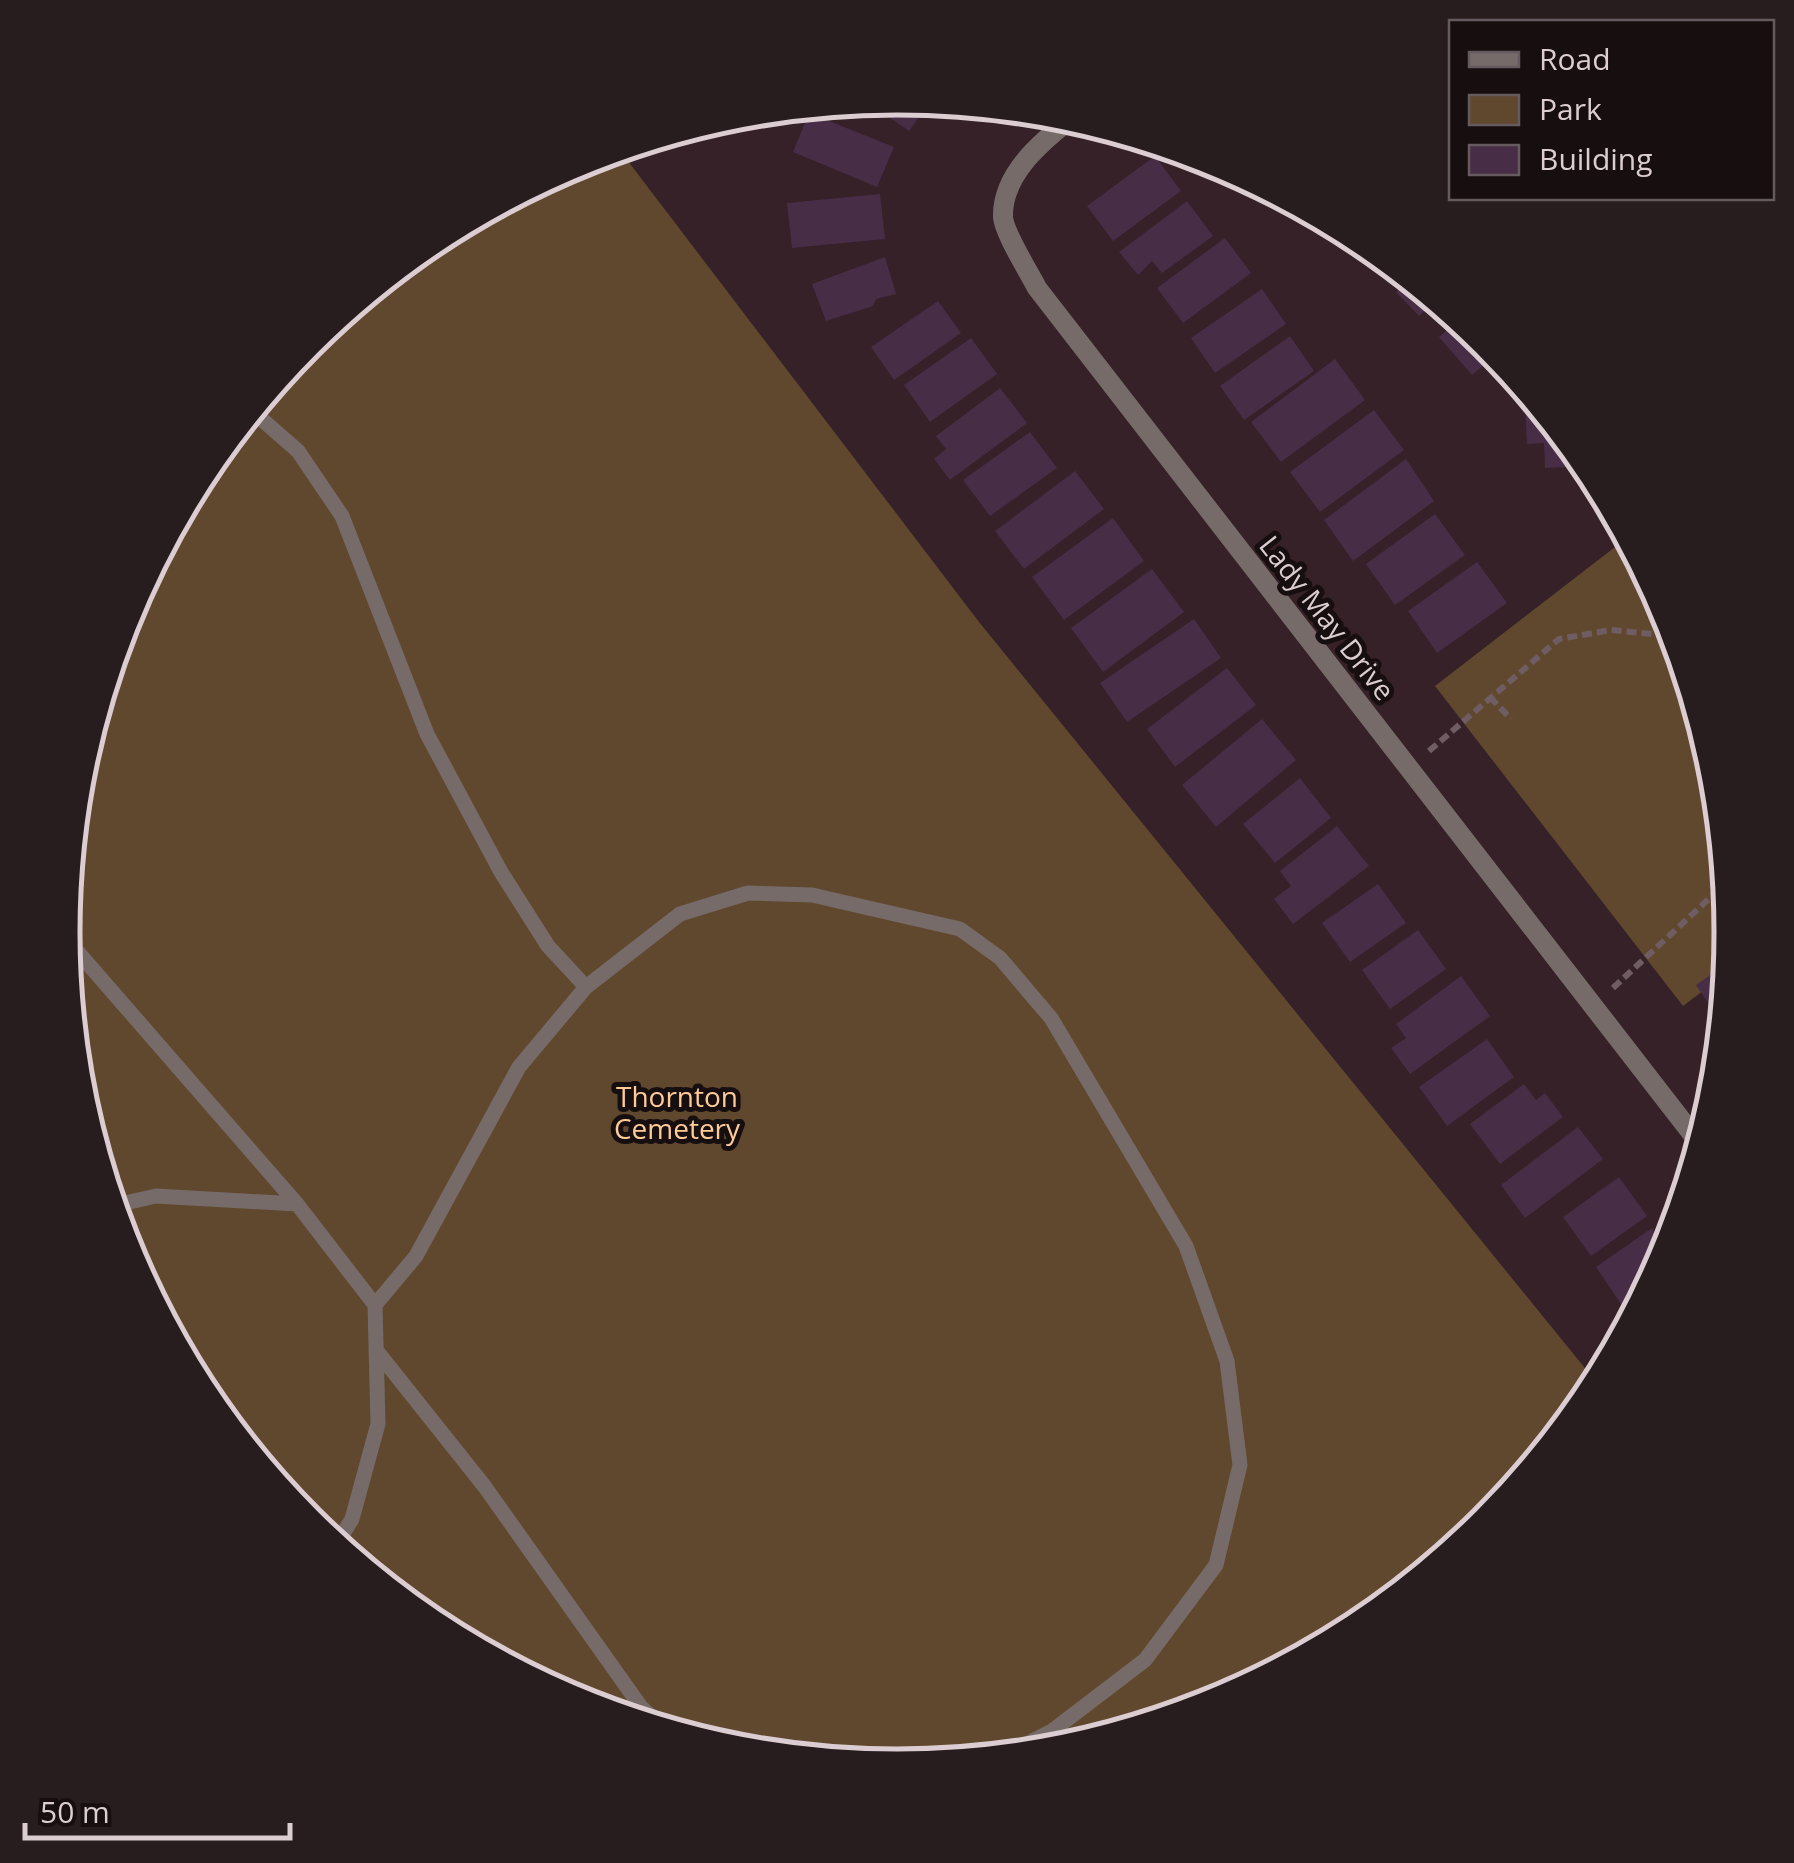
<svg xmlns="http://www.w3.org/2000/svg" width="1794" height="1863" font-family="'Open Sans',sans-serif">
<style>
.green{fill:#60482f}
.building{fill:#482d47}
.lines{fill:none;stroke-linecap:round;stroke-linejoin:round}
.path{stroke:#6f5d63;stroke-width:6;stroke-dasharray:10 5;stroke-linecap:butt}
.lane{stroke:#766b68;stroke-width:15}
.street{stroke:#766b68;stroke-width:20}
.labels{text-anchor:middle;stroke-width:10;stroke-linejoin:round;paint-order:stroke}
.street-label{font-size:28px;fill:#dbcdd1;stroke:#170e10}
.park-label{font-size:28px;fill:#fdcb98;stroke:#170e10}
.rim{fill:none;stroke:#dbcdd1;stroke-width:5}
</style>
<rect width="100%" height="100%" fill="#352127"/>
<path class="green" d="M618,148L979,622L1597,1383L1591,1396L1487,1522L1360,1626L1216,1703L1059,1750L896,1766L734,1750L577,1702L433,1625L307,1521L203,1395L126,1250L78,1094L63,932L79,768L126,612L203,467L307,341L434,237L578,160Z
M1628,537L1668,613L1716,769L1731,932L1728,972L1683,1006L1435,686Z"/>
<path class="building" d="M898,97L931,100L909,131L864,100Z
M809,113L894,147L877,187L793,152Z
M1155,156L1181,191L1113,241L1087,206Z
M880,194L885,239L792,248L787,203Z
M1187,201L1213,236L1162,273L1152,261L1138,275L1119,252Z
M1349,231L1361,238L1397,268L1385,278Z
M1225,238L1251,273L1183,323L1157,288Z
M885,257L896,294L876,299L873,306L826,321L812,284Z
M1410,279L1449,310L1452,313L1447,317L1434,303L1419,316L1396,292Z
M1262,289L1286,324L1215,373L1191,338Z
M938,301L961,333L894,380L871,347Z
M1460,319L1497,354L1472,375L1439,337Z
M1290,336L1314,371L1244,420L1220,386Z
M971,338L997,374L930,422L904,385Z
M1335,359L1365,400L1281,462L1251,422Z
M1524,386L1579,453L1589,466L1545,468L1544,443L1527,444Z
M1000,388L1027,423L950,480L934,459L946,449L936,436Z
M1374,410L1404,450L1320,512L1290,472Z
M1030,432L1057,468L990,516L963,480Z
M1406,459L1434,501L1353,561L1324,520Z
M1075,471L1104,509L1024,569L995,531Z
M1435,514L1465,555L1395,605L1366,564Z
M1113,518L1144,561L1064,620L1032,577Z
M1477,562L1507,603L1437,653L1408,611Z
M1152,569L1184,612L1103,672L1071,628Z
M1194,619L1221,658L1127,722L1100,683Z
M1227,668L1256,705L1175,767L1147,729Z
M1262,719L1296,760L1216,827L1182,785Z
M1300,778L1331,818L1275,863L1243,824Z
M1337,826L1369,866L1293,924L1274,899L1291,886L1280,871Z
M1378,884L1406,923L1350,962L1322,923Z
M1418,930L1446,969L1390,1009L1362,970Z
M1729,962L1724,1006L1722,1023L1696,985Z
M1461,976L1490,1016L1410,1074L1391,1048L1406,1038L1396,1024Z
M1487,1039L1514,1077L1447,1126L1419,1087Z
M1524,1084L1536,1100L1545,1093L1563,1117L1500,1164L1470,1124Z
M1578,1127L1603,1159L1525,1218L1501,1185Z
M1619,1177L1647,1216L1591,1256L1563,1217Z
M1652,1228L1668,1251L1647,1290L1623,1307L1596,1267Z"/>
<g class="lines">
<path class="path" d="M1490,697L1511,719
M1429,751L1559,639L1611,630L1672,636L1678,646
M1613,988L1727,882"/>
<path class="lane" d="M251,410L298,451L342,516L427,734L501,872L548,946L586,987
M63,935L297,1204L375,1305
M72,945L76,1070
M112,1206L156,1196L297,1204
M376,1350L485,1487L641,1707L665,1729
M336,1545L352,1519L378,1424L375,1305L416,1256L519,1067L586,987L680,914L748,893L812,895L960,929L1000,958L1051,1018L1186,1246L1227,1361L1240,1465L1216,1565L1145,1660L1052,1731L1003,1756"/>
<path class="street" d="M1073,117C1042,141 1002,174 1003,217C1004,233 1029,272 1037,288L1700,1144"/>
</g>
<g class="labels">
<g class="street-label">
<text transform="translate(1327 618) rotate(52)" y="10">Lady May Drive</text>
</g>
<g class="park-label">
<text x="677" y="1107">Thornton<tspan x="677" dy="32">Cemetery</tspan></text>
</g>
</g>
<path d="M0 0H1794V1863H0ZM80 932a817 817 0 1 1 1634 0a817 817 0 1 1-1634 0Z" fill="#271d1f" fill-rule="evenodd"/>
<path class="rim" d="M80 932a817 817 0 1 1 1634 0a817 817 0 1 1-1634 0Z"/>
<rect x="1449" y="20" width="325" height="180" fill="#170e10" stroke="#655a5d" stroke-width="2.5"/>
<rect x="1469" y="52" width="50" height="15" fill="#766b68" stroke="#655a5d" stroke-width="2.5"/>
<text x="1539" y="70" font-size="30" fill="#dbcdd1">Road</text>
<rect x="1469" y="95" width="50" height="30" fill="#60482f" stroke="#655a5d" stroke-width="2.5"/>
<text x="1539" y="120" font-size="30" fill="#dbcdd1">Park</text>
<rect x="1469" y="145" width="50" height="30" fill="#482d47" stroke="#655a5d" stroke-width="2.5"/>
<text x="1539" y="170" font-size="30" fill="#dbcdd1">Building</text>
<path d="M25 1823v15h265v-15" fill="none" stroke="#dbcdd1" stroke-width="5"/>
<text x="40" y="1823" font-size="30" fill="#dbcdd1" stroke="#170e10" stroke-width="8" paint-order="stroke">50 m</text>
</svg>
